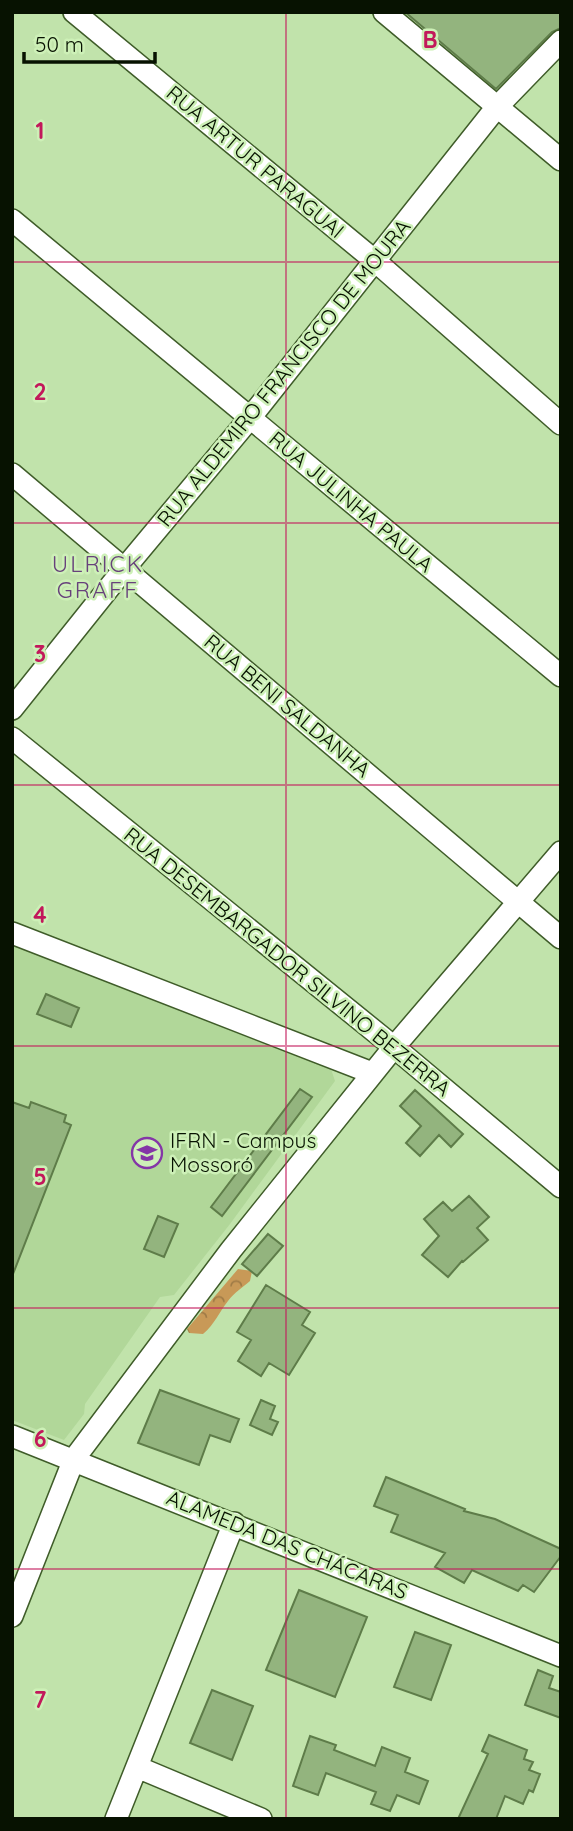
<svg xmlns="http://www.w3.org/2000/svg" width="573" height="1831" font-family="Quicksand,sans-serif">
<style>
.built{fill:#b1d799}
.forest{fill:url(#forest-crowns)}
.building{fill:#93b47e;stroke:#5e7c49;stroke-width:2}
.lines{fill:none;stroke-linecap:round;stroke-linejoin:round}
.minor-casing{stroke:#3f5c29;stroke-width:24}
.minor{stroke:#fff;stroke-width:21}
.grid{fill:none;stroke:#c2185b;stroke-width:2;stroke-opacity:0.55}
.labels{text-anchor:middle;stroke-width:5;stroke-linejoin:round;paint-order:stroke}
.street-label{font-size:21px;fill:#071201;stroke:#cdf0b7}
.poi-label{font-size:21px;fill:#071201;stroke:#cdf0b7;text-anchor:start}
.neighbourhood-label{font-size:23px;letter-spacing:2px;fill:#67417b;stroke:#cdf0b7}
.grid-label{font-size:23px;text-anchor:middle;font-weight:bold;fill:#c2185b;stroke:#cdf0b7;stroke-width:5;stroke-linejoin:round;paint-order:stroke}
</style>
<defs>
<pattern id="forest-crowns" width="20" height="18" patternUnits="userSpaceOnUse" patternTransform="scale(1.75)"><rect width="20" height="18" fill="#c89957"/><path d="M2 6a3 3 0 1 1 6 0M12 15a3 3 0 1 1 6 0" fill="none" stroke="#a07b46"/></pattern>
</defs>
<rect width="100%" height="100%" fill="#c1e3ab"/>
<path class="built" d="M12,943L331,1069L335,1081L230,1224L174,1295L160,1297L85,1404L84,1414L64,1440L12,1420Z"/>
<path class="forest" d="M238,1269L252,1271L250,1281C242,1288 235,1292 228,1301C219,1312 215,1324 203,1334L189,1333L187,1329Z"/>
<path class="building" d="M405,12H561V28L552,32L496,89Z
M46,994L79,1008L71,1027L37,1014Z
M300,1089L312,1097L222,1216L211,1207Z
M415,1090L463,1134L451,1147L439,1135L420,1156L406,1143L421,1126L400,1106Z
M12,1102L29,1108L31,1102L66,1115L64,1122L71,1125L13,1274Z
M469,1196L489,1217L477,1228L488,1240L463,1262L462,1261L448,1277L422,1255L439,1236L424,1219L443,1202L452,1211Z
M158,1216L178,1224L164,1257L144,1249Z
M268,1234L283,1246L257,1276L242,1264Z
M266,1285L310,1312L302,1325L315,1333L289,1375L269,1363L261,1376L238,1361L251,1340L237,1332Z
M160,1390L239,1419L230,1442L210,1435L199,1465L138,1443Z
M261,1400L275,1406L270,1419L278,1422L272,1435L250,1425Z
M386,1477L465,1509L464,1511L495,1519L561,1549V1556L534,1592L523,1585L518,1591L472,1570L464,1583L435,1567L445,1553L391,1532L398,1515L374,1506Z
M299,1590L367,1617L335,1697L266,1670Z
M415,1632L451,1645L431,1700L394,1687Z
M538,1670L553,1676L549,1688L561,1692V1718L525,1705Z
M212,1690L253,1706L232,1760L190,1743Z
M489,1735L527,1750L524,1759L533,1762L529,1770L540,1774L533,1792L529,1790L523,1804L505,1796L496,1819H458L488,1754L482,1751Z
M310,1736L336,1745L334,1750L375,1766L382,1747L410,1758L405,1772L428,1781L419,1804L397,1795L390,1811L371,1804L376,1792L326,1773L318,1795L293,1786Z"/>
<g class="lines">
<g class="minor-casing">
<path id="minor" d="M74,12L374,260L561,424
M384,12L561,160
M12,220L561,676
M12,474L561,938
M12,709L124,569L250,418L496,108L561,41
M12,738L394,1047L561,1187
M12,933L372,1073
M12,1436L561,1656
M12,1616L74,1459L231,1250L394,1047L561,852
M137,1767L261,1819
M116,1819L234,1523"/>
</g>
<use href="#minor" class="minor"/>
</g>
<path class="grid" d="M286,12V1819M12,262H561M12,523H561M12,785H561M12,1046H561M12,1308H561M12,1569H561"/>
<defs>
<g id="university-ring" transform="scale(1.575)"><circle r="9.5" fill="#cdf0b7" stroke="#8436a7" stroke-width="1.5"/><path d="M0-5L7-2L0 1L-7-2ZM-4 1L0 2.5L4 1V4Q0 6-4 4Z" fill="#8436a7"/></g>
</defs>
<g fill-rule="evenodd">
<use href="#university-ring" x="147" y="1153"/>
</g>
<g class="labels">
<g class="street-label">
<text transform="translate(255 162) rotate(40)" y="7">RUA ARTUR PARAGUAI</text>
<text transform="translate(284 373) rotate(-51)" y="7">RUA ALDEMIRO FRANCISCO DE MOURA</text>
<text transform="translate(351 502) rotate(40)" y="7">RUA JULINHA PAULA</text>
<text transform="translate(287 706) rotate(40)" y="7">RUA BENI SALDANHA</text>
<text transform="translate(287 962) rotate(39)" y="7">RUA DESEMBARGADOR SILVINO BEZERRA</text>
<text transform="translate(287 1545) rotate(22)" y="7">ALAMEDA DAS CHÁCARAS</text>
</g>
<g class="poi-label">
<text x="170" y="1148">IFRN - Campus<tspan x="170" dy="24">Mossoró</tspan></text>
</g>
<g class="neighbourhood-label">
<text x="98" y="572">ULRICK<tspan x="98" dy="26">GRAFF</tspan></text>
</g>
</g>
<g class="grid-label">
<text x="430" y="48">B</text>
<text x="40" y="139">1</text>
<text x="40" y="400">2</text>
<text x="40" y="662">3</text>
<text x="40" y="923">4</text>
<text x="40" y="1185">5</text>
<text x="40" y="1447">6</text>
<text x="40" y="1708">7</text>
</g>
<rect width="573" height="1831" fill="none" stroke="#071201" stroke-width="28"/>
<path d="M24 52v10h131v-10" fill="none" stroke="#071201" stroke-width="3.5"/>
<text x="35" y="52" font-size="21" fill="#071201" stroke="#cdf0b7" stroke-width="5" paint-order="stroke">50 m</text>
</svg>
